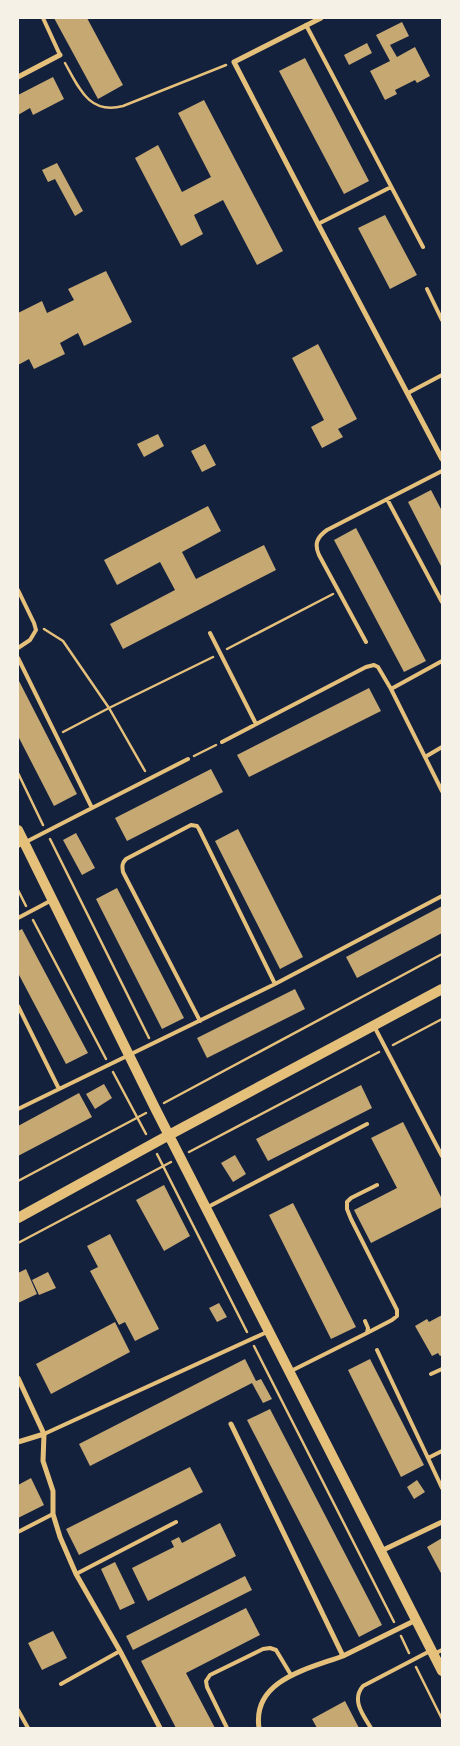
<svg xmlns="http://www.w3.org/2000/svg" width="460" height="1746" font-family="'Fira Sans',sans-serif">
<style>
.building{fill:#c6a872}
.lines{fill:none;stroke-linecap:round;stroke-linejoin:round}
.path{stroke:#e5c07b;stroke-width:2.5}
.service{stroke:#e5c07b;stroke-width:4}
.minor{stroke:#e5c07b;stroke-width:5}
.secondary{stroke:#e5c07b;stroke-width:10}
</style>
<rect width="100%" height="100%" fill="#14213d"/>
<path class="building" d="M54,18H87L123,85L98,99Z
M402,22L409,36L390,45L397,57L415,47L430,76L417,83L415,80L395,90L397,94L385,100L370,71L390,61L376,35Z
M367,43L372,53L349,65L344,55Z
M305,58L369,181L344,194L279,71Z
M53,77L64,99L33,115L30,108L18,115V95Z
M204,100L283,251L257,265L223,200L194,215L203,234L181,246L135,158L158,145L182,192L211,177L178,113Z
M57,163L83,211L75,216L55,179L48,182L42,170Z
M385,215L417,275L390,289L358,228Z
M106,271L132,322L84,346L78,333L60,343L65,354L34,369L29,359L18,365V313L42,301L47,313L74,300L68,289Z
M318,344L357,419L338,429L343,437L322,448L311,427L324,420L292,358Z
M158,434L164,446L144,457L137,444Z
M205,444L216,465L202,472L191,451Z
M431,490L442,511V568L408,502Z
M208,506L221,531L182,552L196,579L264,545L276,570L123,649L110,624L175,590L160,562L117,585L104,560Z
M356,528L426,661L404,672L334,540Z
M18,679L77,794L54,806L18,736Z
M369,688L381,711L249,777L237,755Z
M211,769L223,792L127,841L115,818Z
M238,829L303,957L280,969L215,841Z
M76,833L95,868L82,875L63,840Z
M117,888L184,1018L162,1029L96,899Z
M442,906V933L357,978L346,957Z
M22,929L88,1053L66,1064L18,973V931Z
M295,989L305,1009L207,1058L197,1038Z
M104,1084L112,1098L95,1109L86,1094Z
M361,1085L372,1108L268,1161L256,1139Z
M79,1093L92,1117L18,1156V1126Z
M403,1122L442,1199V1207L371,1243L354,1210L397,1188L371,1138Z
M235,1155L246,1174L233,1182L221,1163Z
M164,1185L190,1236L164,1251L136,1200Z
M293,1203L356,1327L331,1339L269,1215Z
M110,1234L159,1329L135,1341L125,1322L119,1325L90,1271L98,1267L87,1246Z
M26,1269L37,1294L18,1303V1273Z
M48,1272L56,1288L39,1295L32,1280Z
M219,1303L227,1317L217,1322L209,1308Z
M442,1315V1355L440,1356L438,1353L432,1356L415,1326L427,1319L429,1322Z
M115,1322L130,1352L51,1394L36,1364Z
M245,1359L256,1381L261,1379L272,1399L263,1403L252,1383L90,1466L79,1444Z
M370,1359L424,1465L401,1477L348,1370Z
M270,1409L382,1625L359,1637L247,1420Z
M190,1467L203,1492L79,1555L66,1529Z
M31,1478L44,1505L18,1518V1485Z
M417,1480L425,1492L414,1499L407,1487Z
M220,1523L236,1556L148,1601L132,1568L174,1547L171,1541L179,1537L182,1543Z
M442,1538V1575L427,1547Z
M115,1562L135,1603L120,1610L101,1569Z
M245,1576L252,1590L133,1650L126,1636Z
M246,1608L260,1635L186,1673L215,1728H176L141,1661Z
M53,1631L67,1658L42,1670L28,1643Z
M345,1701L359,1728H317L312,1719Z"/>
<g class="lines">
<path class="path" d="M65,63C79,88 89,115 123,106L226,65
M44,629L63,641L109,708L213,657
M227,649L333,594
M63,732L109,708L145,771
M194,756L216,745
M18,773L43,825
M50,839L149,1038
M18,890L26,906
M33,920L106,1059
M393,1045L442,1019
M113,1072L146,1134
M164,1103L442,954
M189,1152L379,1052
M157,1154L247,1332
M18,1181L146,1113
M18,1243L171,1162
M254,1346L394,1622
M401,1636L409,1653
M416,1667L442,1719"/>
<path class="service" d="M43,18L60,55
M306,25L423,247
M318,224L391,187
M427,289L442,320
M408,393L442,375
M387,499L442,602
M18,590L34,623L36,630L30,640L18,648
M210,633L256,724
M366,642L319,555C314,544 317,537 327,530L442,471
M18,658L92,808L18,846
M391,689L442,791
M222,742L366,667L374,665L378,667L391,689L442,661
M425,757L442,747
M92,808L188,759
M18,918L52,900
M18,1006L59,1089
M200,1021L123,872C122,866 122,863 126,859L191,825L197,826L199,829L275,984
M374,1026L442,1156
M18,1109L275,984L442,896
M206,1208L367,1124
M367,1333L392,1320L397,1316V1310L351,1219L347,1209V1202L351,1198L377,1185
M377,1350L428,1458L442,1451
M291,1371L367,1333L368,1328L365,1321
M431,1374L442,1369
M44,1434L267,1332
M428,1458L442,1488
M18,1532L53,1514
M76,1574L176,1522
M434,1654L442,1650
M61,1684L120,1651
M18,1710L28,1728
M227,1728L207,1687L206,1681L210,1675L263,1649L270,1648L276,1650L291,1675
M371,1728C363,1715 351,1700 363,1686L430,1651"/>
<path class="minor" d="M321,18L234,62L318,224L442,459
M18,77L60,55
M18,1378L44,1434L43,1461L53,1491V1514L60,1537L76,1574L120,1651L160,1728
M231,1424L343,1656L416,1620
M18,1442L44,1434
M381,1551L442,1522
M259,1728C252,1680 308,1669 343,1656"/>
<path class="secondary" d="M18,830L155,1108L442,1671
M18,1218L169,1135L442,989"/>
</g>
<rect width="460" height="1746" fill="none" stroke="#f6f1e7" stroke-width="38"/>
</svg>
